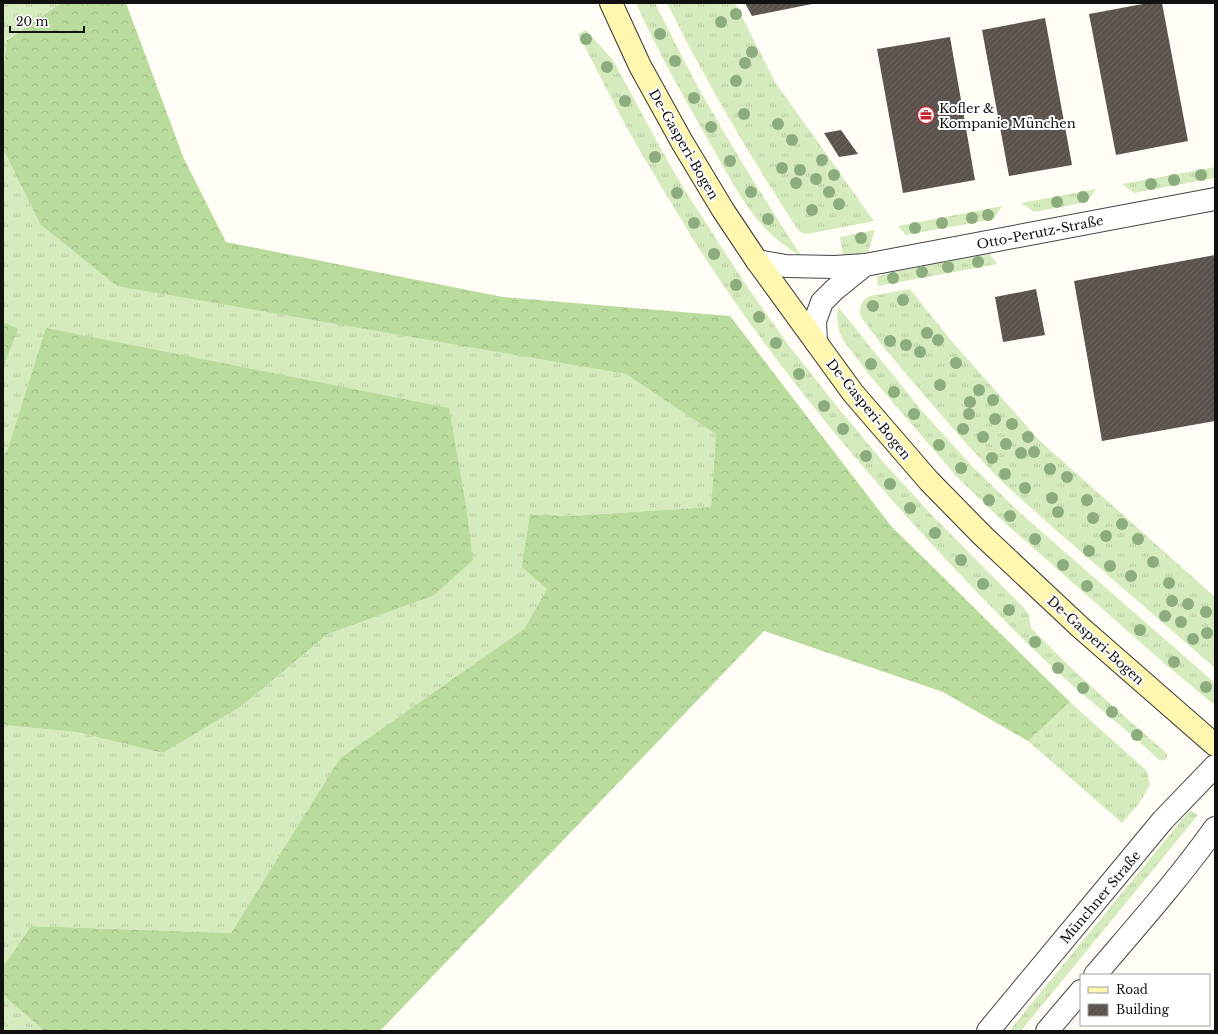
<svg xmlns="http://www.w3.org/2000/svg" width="1218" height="1034" font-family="'Libre Baskerville',serif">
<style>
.grass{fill:url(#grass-tufts)}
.forest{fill:url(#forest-crowns)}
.building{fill:url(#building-hatch)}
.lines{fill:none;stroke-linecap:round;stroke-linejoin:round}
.minor-casing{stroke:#444;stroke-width:24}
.tertiary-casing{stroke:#444;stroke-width:24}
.secondary-casing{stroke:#333;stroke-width:24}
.minor{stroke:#fff;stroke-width:22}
.tertiary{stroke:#fff;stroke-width:22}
.secondary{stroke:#fff6b0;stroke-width:22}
.tree{fill:#8dad7f}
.labels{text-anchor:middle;stroke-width:4;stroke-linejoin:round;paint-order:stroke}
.poi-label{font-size:13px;fill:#111;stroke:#fff;text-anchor:start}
.street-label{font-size:13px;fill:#111;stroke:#fff}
</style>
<defs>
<pattern id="grass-tufts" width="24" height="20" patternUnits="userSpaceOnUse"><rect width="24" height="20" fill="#d5ebbd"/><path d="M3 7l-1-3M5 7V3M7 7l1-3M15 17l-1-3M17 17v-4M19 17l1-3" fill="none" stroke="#b6c8a1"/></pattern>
<pattern id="forest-crowns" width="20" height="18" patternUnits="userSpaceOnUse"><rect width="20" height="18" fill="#b9dc9c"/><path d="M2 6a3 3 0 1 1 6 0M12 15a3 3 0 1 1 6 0" fill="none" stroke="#9ebc85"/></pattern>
<pattern id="building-hatch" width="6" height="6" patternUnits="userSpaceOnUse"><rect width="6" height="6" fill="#5a524d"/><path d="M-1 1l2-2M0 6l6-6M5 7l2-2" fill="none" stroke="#6d6662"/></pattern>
</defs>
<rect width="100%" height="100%" fill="#fffdf5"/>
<path class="grass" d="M3,3H61L7,39L3,71Z
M636,3H655C673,38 690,74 710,108C738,158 770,207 801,256C787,248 774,238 763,226C745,207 728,175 715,152C687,103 659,54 636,3Z
M667,3H735L775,82L874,221L807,234L802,233L798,230C750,156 706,82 667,3Z
M586,30L613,60L661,149L684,189L748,288L787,343L839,409L885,464L929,512L1025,609L1029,615L1031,628L1066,663L1116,709L1162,749L1167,754V758C1165,760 1162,761 1159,760C1128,730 1094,705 1063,677C1031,648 1002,618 972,587C870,480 772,364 693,239C668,197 642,156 619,113C605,86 592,60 578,34Z
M3,149L40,224L516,354L626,374L716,433L711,507L569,516L530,514L547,589L524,629L340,758L231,933L31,926L3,967V725L76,732L163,753L240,707L328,634L433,596L8,449L3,455Z
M1215,167V178L1134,193L1122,184Z
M1096,189L1087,202L1034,212L1021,203Z
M1002,206L994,219L906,235L898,226Z
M875,230L868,252L843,256L840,237Z
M990,254L997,264L878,286L877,277L893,272Z
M910,289L949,338L1039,440L1215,597V668L1050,525L1000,480L964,441L924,395L886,350L861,317C858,308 862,300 870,296Z
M839,308L922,411L972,466L1019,512L1215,683V701L1213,704L1165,664L1006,524L958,478L871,377L843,340L839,331L838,323L837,314Z
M1070,702L1147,771L1150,785L1138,805L1122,823L1028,741Z
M1190,810L1198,815L1021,1031H1009Z
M3,995L44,1031H3Z"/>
<path class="forest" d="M61,3H126L184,159L226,242L503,297L730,316L891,526L1070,702L1028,741L943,692L764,631L380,1031H44L3,995V967L31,926L231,933L340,758L524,629L547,589L522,567L530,514L569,516L711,507L716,434L626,374L117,286L40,224L3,149V71L7,40Z
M3,322L18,329L3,367Z
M46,328L449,408L466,506L473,560L433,596L328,634L240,707L163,753L76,732L3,725V455L8,449Z"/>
<path class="building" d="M745,3H812V4L752,16Z
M1148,3H1162L1188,141L1116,155L1089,14Z
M1045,18L1072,165L1009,176L982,30Z
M950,37L975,180L903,193L877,49Z
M841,130L858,154L839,157L824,133Z
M1215,255V421L1102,441L1074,281Z
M1036,289L1045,335L1003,342L995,297Z"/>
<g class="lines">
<g class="minor-casing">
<path id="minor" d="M757,261L786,266L835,267L865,265L1215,199
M816,342L815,321L822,302L834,290L865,265"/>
</g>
<g class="tertiary-casing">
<path id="tertiary" d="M1095,975C1136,927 1178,880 1215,828
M988,1031L1163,820L1215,766
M1047,1031L1081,991"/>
</g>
<g class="secondary-casing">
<path id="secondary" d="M611,3L640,66L682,142L723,210L757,261L853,393L929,481L983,536L1080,627L1215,745"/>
</g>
<use href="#minor" class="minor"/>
<use href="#tertiary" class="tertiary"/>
<use href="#secondary" class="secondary"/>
</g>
<g class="tree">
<circle cx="736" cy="14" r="6"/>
<circle cx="721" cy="22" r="6"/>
<circle cx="660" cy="34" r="6"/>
<circle cx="586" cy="39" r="6"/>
<circle cx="752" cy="52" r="6"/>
<circle cx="675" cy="61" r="6"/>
<circle cx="745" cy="63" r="6"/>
<circle cx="607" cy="67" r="6"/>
<circle cx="736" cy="81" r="6"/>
<circle cx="694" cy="98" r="6"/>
<circle cx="625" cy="101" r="6"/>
<circle cx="744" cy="114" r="6"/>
<circle cx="778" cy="124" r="6"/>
<circle cx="711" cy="127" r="6"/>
<circle cx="792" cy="140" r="6"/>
<circle cx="655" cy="157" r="6"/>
<circle cx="822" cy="160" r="6"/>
<circle cx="730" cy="161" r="6"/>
<circle cx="782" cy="168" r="6"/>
<circle cx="800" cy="170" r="6"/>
<circle cx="834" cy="175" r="6"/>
<circle cx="1201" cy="175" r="6"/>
<circle cx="816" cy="179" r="6"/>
<circle cx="1174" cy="180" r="6"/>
<circle cx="796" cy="183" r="6"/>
<circle cx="1151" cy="184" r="6"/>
<circle cx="751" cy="192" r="6"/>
<circle cx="829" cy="192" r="6"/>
<circle cx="677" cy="193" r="6"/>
<circle cx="1083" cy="197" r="6"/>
<circle cx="1057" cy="202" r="6"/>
<circle cx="839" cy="204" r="6"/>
<circle cx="812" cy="210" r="6"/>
<circle cx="988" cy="215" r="6"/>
<circle cx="972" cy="218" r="6"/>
<circle cx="768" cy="219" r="6"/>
<circle cx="694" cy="223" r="6"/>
<circle cx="942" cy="223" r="6"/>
<circle cx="915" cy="228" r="6"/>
<circle cx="861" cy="238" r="6"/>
<circle cx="714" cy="254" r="6"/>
<circle cx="978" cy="262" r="6"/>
<circle cx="948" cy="267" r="6"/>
<circle cx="922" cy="272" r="6"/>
<circle cx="893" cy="278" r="6"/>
<circle cx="736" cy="285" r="6"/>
<circle cx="903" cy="300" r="6"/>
<circle cx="873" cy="306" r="6"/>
<circle cx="759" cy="317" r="6"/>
<circle cx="927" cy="333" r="6"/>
<circle cx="938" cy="340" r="6"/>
<circle cx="890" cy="341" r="6"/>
<circle cx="776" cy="343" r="6"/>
<circle cx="906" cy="345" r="6"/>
<circle cx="920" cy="352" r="6"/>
<circle cx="956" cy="363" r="6"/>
<circle cx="871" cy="364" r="6"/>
<circle cx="799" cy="374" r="6"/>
<circle cx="940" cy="385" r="6"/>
<circle cx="979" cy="390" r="6"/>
<circle cx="894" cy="392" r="6"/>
<circle cx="993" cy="400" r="6"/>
<circle cx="970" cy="402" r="6"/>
<circle cx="824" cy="406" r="6"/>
<circle cx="914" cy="414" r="6"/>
<circle cx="969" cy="414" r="6"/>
<circle cx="995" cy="419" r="6"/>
<circle cx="1012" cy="424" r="6"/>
<circle cx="843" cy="429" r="6"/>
<circle cx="963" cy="429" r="6"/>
<circle cx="983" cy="437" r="6"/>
<circle cx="1028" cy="437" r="6"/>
<circle cx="1006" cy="444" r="6"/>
<circle cx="939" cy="445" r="6"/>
<circle cx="1034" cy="452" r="6"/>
<circle cx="1021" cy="453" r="6"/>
<circle cx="866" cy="456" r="6"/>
<circle cx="992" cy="458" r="6"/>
<circle cx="961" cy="468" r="6"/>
<circle cx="1050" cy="469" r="6"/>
<circle cx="1005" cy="474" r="6"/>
<circle cx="1067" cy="477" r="6"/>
<circle cx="890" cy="484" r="6"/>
<circle cx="1025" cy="488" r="6"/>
<circle cx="1052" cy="498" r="6"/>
<circle cx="989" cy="500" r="6"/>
<circle cx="1087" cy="500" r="6"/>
<circle cx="910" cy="508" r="6"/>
<circle cx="1058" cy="512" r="6"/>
<circle cx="1010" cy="516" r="6"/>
<circle cx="1093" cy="518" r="6"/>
<circle cx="1122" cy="524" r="6"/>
<circle cx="935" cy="533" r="6"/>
<circle cx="1106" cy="536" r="6"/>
<circle cx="1035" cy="539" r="6"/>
<circle cx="1138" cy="539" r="6"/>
<circle cx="1089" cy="551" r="6"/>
<circle cx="961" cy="560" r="6"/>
<circle cx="1153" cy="562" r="6"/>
<circle cx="1063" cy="565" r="6"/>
<circle cx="1110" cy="566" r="6"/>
<circle cx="1131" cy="576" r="6"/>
<circle cx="1169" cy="583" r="6"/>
<circle cx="983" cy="584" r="6"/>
<circle cx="1087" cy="586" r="6"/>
<circle cx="1172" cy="601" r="6"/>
<circle cx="1188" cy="604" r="6"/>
<circle cx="1009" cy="610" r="6"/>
<circle cx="1206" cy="612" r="6"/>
<circle cx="1165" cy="616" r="6"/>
<circle cx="1181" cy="622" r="6"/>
<circle cx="1140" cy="630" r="6"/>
<circle cx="1207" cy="633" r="6"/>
<circle cx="1193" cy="639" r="6"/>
<circle cx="1035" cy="642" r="6"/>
<circle cx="1174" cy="662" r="6"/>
<circle cx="1058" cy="668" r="6"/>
<circle cx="1206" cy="687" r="6"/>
<circle cx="1083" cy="688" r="6"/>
<circle cx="1112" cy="712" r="6"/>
<circle cx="1137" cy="735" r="6"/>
</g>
<defs>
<g id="office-ring" transform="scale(0.9)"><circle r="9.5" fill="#fff" stroke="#c4262e" stroke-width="1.5"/><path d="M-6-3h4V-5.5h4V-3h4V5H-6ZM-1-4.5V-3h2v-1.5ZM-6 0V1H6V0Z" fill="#c4262e"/></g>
</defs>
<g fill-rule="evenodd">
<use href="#office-ring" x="926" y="115"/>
</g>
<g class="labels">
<g class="poi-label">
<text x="939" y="113">Kofler &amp;<tspan x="939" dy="15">Kompanie München</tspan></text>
</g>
<g class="street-label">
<text transform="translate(684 144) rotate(60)" y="5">De-Gasperi-Bogen</text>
<text transform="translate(1040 232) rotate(-11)" y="5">Otto-Perutz-Straße</text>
<text transform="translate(869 409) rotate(51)" y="5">De-Gasperi-Bogen</text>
<text transform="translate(1096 640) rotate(42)" y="5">De-Gasperi-Bogen</text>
<text transform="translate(1100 897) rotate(-50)" y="5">Münchner Straße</text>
</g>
</g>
<rect width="1218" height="1034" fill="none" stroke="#111111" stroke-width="8"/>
<rect x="1080" y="974" width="130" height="52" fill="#ffffff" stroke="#a0a0a0"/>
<rect x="1088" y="987" width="20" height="6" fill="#fff6b0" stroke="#a0a0a0"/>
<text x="1116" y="994" font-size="12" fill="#111111">Road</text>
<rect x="1088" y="1004" width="20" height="12" fill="url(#building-hatch)" stroke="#a0a0a0"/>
<text x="1116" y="1014" font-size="12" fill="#111111">Building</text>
<path d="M10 26v6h74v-6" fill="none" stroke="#111111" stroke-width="2"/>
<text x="16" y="26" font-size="12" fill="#111111" stroke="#ffffff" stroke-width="3" paint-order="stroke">20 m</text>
</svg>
